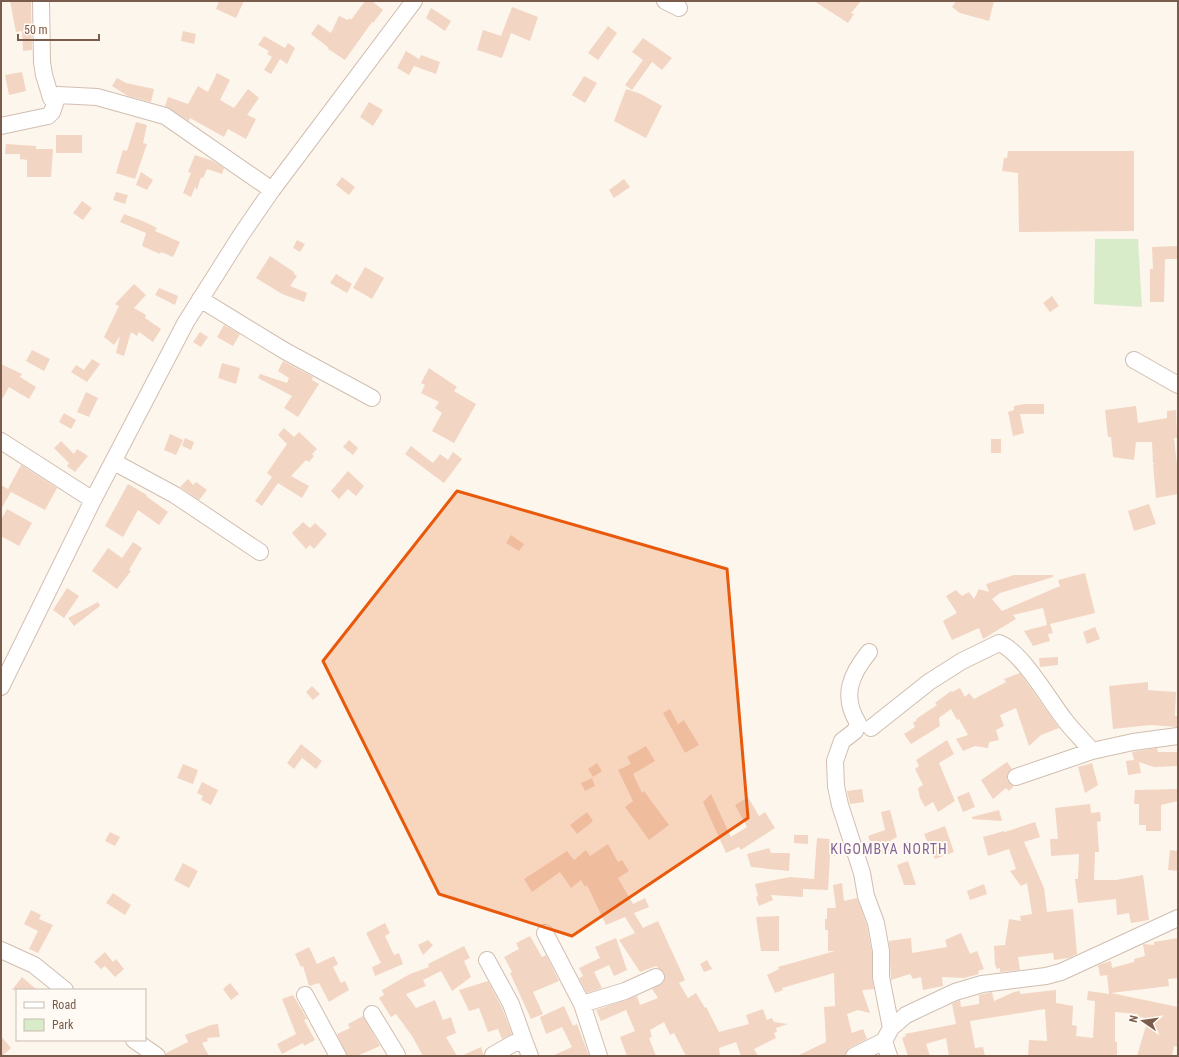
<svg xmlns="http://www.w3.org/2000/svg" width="1179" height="1057" font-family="'Roboto Condensed',sans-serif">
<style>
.green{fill:#d8ecc9}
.building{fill:#f3d5c3}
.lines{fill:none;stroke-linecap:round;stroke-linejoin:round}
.minor-casing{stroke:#d1beb0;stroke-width:18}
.minor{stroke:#fff;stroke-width:16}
.marked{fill:#e8590c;fill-opacity:0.2;stroke:#e8590c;stroke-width:3;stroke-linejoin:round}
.labels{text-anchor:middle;stroke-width:4;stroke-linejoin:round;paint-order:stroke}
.quarter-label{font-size:14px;letter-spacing:1px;fill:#846695;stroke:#fffaf3}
</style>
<rect width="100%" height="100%" fill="#fdf6ec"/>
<path class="green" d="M1095,239H1138L1142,307L1094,304Z"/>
<path class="building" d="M10,1H31L32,50L23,51L22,31L16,32Z
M219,1H244L236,18L216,9Z
M365,1H372L383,10L373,23L372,22L345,60L328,49L329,48L311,34L318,24L331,33L339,16L348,20L350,18L351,20Z
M814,1H861L851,13L854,14L848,23Z
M956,1H994L989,21L960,13L952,7Z
M512,7L538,17L530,41L511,33L502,58L477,50L483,30L501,36Z
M431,8L451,21L445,31L426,18Z
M608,26L617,33L598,60L588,53Z
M183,31L196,34L194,44L181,41Z
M264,36L285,48L288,43L295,48L287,64L280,59L271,74L264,70L272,57L267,54L269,51L258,45Z
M643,38L672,58L662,70L652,62L632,90L625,85L643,60L632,52Z
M406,51L419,59L421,55L440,62L436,74L414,66L409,75L397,68Z
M22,72L26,91L9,95L5,75Z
M217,73L230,80L220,100L234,108L248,89L259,98L247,115L256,119L246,139L228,129L224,137L190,118L189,121L165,106L168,97L188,104L198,86L208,92Z
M584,76L597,83L585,103L572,95Z
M117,78L126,83L154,89L151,102L128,96L112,86Z
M626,89L641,94L662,106L646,138L614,121Z
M369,102L383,110L373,126L360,117Z
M136,122L147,125L143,143L147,144L135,179L116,173L123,150L127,151Z
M56,135H82V153H56Z
M6,144L36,146V149H53L51,177H27V160L20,159V154H5Z
M1008,151H1134V231L1019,232L1018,173L1002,171L1004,158H1007Z
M195,155L213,161L224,168L222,174L207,169L203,178L201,177L197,190L195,187L191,197L183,193L191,173L188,172Z
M141,172L153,180L147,190L136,185Z
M342,177L355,187L349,195L336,185Z
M624,179L630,187L614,198L609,190Z
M116,192L128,195L125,204L113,200Z
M82,201L92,208L83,220L73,213Z
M124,214L145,222L157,228L155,231L180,242L173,257L161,252L160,254L142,246L146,233L120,222Z
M297,240L305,244L300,252L293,248Z
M1178,246V259H1165L1164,302H1150V269H1153L1152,247Z
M270,256L294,272V274L297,276L290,286L307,293L304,302L282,294L256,278Z
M365,267L384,278L372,299L353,288Z
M336,274L352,284L347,293L330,283Z
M134,284L146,295L134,308L146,315L145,318L161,329L153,342L139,332L137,336L131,332L124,356L116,353L120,336L114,345L104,337L119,306L115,304Z
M159,288L178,296L175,305L155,295Z
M1052,296L1059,306L1050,312L1043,303Z
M224,325L240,334L233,346L217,337Z
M200,332L208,337L201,347L193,342Z
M32,350L50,359L44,371L26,361Z
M92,359L100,364L87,382L71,372L76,365L84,370Z
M283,361L313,377L312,380L319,384L298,417L284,408L292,396L258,378L260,374L287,383L289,378L278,371Z
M222,363L240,368L236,384L218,378Z
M1,364L22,374L20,377L36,387L29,399L9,387L1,401Z
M429,368L457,387L454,391L476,404L454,443L432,431L442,413L435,408L439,402L421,393L425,385L421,383Z
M86,392L98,398L89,417L77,412Z
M1024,404H1044V414H1020L1024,433L1013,436L1008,412L1014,410V406Z
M1136,406L1138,423L1167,418V411L1176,410L1177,438H1174L1178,473V494L1156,498L1153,464L1155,463H1153L1152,442H1136L1134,460L1113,457L1111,437H1108L1105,410Z
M64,413L76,420L71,429L59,422Z
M284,428L294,437L299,432L317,449L312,454L314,456L309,462L306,460L291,476L309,486L302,498L278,483L262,506L255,501L272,477L267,473L287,444L278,435Z
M170,434L183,440L176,455L164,450Z
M185,438L194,442L191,450L182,446Z
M991,439H1001V453H991Z
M349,440L358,448L353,455L343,447Z
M61,441L74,454L77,449L88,456L75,472L67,466L69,463L54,448Z
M411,446L433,463L440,454L448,460L453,452L462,459L444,483L405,454Z
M21,465L57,488L45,510L11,492L1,509V485L8,489Z
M348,471L364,486L356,496L348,489L339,499L331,491Z
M188,479L193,485L196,482L207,490L199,500L180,487Z
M128,484L147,495L146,496L168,512L159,525L138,510L123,537L105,526Z
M1149,504L1156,524L1134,531L1128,511Z
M7,509L32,523L19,546L1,536V520Z
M303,522L310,528L315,523L327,534L314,549L310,545L306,549L292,533Z
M511,535L524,544L519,551L506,543Z
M133,542L142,548L129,570L131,571L117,589L92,571L108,548L122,558Z
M1085,573L1095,613L1050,624L1053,633L1048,634L1050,641L1033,646L1024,631L1047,625L1043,608L1013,615L1016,619L983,639L979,628L952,640L943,621L957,613L946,596L956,590L962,596L969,592L974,599L979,589L989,592L986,584L1014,575H1053V577L1000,593L992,599L1002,611L1060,586L1058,580Z
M67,588L79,596L64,618L53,610Z
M98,602L100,606L74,626L68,618Z
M1095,627L1100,639L1087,644L1083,632Z
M1058,657V665L1040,667L1039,658Z
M1020,673L1059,728L1041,735L1029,746L1016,708L1000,715L1004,726L996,730L999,740L989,742L988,748L975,746L963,751L956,739L968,735L959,719L957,720L951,709L939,718L940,726L911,744L904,734L915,727L913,723L917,720L916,719L937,705L935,703L951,691L952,692L960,688L965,697L969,693L974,699L1006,682L1004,679Z
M1148,682V690L1176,692L1175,716H1178V727L1150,725L1113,729L1109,686Z
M312,686L320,694L313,700L306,692Z
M670,709L678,724L684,720L699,745L685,753L663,713Z
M947,740L954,754L939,763L955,801L938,812L933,802L925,807L920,798L918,788L923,785L915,769L919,766L916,760Z
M301,744L322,761L316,769L302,758L294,769L287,763Z
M646,746L655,761L633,774L642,793L644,791L669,825L649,840L625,807L633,801L618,770L631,764L627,757Z
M1157,748L1158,752H1178V766L1154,767L1139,762L1141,773L1128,775L1126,761L1134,760L1132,752Z
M1007,762L1012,769L1007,775V780L1014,786L1009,791L1006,788L993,799L981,780Z
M597,763L602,771L593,777L588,769Z
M1092,763L1098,785L1085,793L1078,767Z
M183,764L198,770L193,784L177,778Z
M592,778L595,786L585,791L581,783Z
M202,782L218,790L211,805L201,800L203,796L197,793Z
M862,789L864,802L850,804L847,791Z
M1178,789V801L1161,805V831H1146V825H1139V804H1134L1135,790Z
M969,792L975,807L963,812L957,797Z
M711,794L731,837L747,827L735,805L748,797L759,816L765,812L775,828L741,850L739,847L726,853L703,802Z
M1090,804L1091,813L1100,812L1101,821L1097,822L1099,852H1095L1094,880H1116L1143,875L1149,920L1131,923L1129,913L1117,915L1116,899L1078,903L1075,879H1078L1079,854L1051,856L1050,839H1058L1055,808Z
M890,810L897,837L890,841L894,844L895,852L866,856L864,848L872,847L868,836L885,830L881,812Z
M999,810L1002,821L972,819V817Z
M587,812L593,821L577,834L570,825Z
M1035,822L1040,837L1024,842L1044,888L1047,912L1073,909L1077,954L1069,958L1054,960L1053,953L1018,957L1020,970L1000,972V968L997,969L995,965L994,946L1005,945L1009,919L1021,921L1020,916L1032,914L1027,883L1021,886L1010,871L1016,869L1009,849L988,856L983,837L1004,831L1005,832Z
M945,826L954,852L935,859L924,834Z
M110,832L120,837L115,846L105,841Z
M794,835H808V844L794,843Z
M817,838L829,839L831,846H838L837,856H830L828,890L803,889V897L771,895L773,900L759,906L756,897L758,896L755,884L790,877L814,879Z
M608,844L618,862L622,860L629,871L618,878L633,904L645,898L649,907L634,913L643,928L658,921L685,980L679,983L688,998L696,993L705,1008L706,1007L719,1032L749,1024L746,1015L763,1009L767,1020L772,1018L774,1022L788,1024L776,1028L777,1032L774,1033L776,1038L754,1049L758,1056H741L736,1042L719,1048L720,1056H686L674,1033L670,1035L664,1022L650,1030L652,1037L649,1038L656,1056H627L620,1037L635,1031L626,1010L601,1021L596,1010L637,996L640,1005L658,998L652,989L663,983L665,978L664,973L656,966L640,972L619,940L635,933L625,917L606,925L587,885L585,887L581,880L571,888L560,872L532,892L524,879L567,851L574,860L586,850L590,856Z
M769,848L771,853H790L789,871L751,867L747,854Z
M1170,850L1178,851V871L1168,870Z
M908,861L916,885H904L897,865Z
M183,863L198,871L189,888L174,880Z
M842,883L844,901L857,898L867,926L872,952V977L874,989L862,990L870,1013L858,1010L847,1014L852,1033L863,1029L867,1039L849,1048L845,1056H797L826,1042L824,1007L835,1006L834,973L782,988L783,990L775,993L767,975L779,969L778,967L835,951H828V930H825V919H827V908H836L833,885Z
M984,884L987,894L970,900L967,891Z
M113,893L131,905L125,915L106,903Z
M31,910L41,915L39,919L53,925L38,953L29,949L38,931L24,924Z
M779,916V951H761L756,917Z
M385,923L390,933L385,936L394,955L399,953L403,964L375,976L372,967L381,963L366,933Z
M961,933L970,954L977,951L984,969L978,971L979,974L964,978L942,977L943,986L923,990L921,977L913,979L910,974L891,980L889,941L911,938L912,953L947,947L945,940Z
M530,936L542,957L546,955L559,981L533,992L543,1014L531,1019L510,973L512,972L504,957L519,949L516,943Z
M616,938L627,970L614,976L609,965L594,972L602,988L587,993L579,978L583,976L579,968L600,958L595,947Z
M1178,938V978L1168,979L1169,986L1111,993L1178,1007V1047L1174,1046L1172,1056H1137L1148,1019L1137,1016L1138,1014L1115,1012V1042H1117V1056H1028L1029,1040L1047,1041L1045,1009L970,1021L975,1048L983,1047L985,1056H949L946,1038L926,1044L930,1056H908L902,1038L906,1036L905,1034L956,1024L952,1004L960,1000L961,1007L979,1004V995L992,992L994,1001L1014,992L1020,991V994L1056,990V1003L1073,1006L1072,1025L1077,1026L1076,1036L1093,1038L1095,1001L1087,1000L1088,991L1109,994L1107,975L1100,976L1098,965L1111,961L1112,968L1134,962V959L1145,956L1143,944L1154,945V942Z
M428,940L433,945L423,955L418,945Z
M464,946L470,958L464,961L471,977L452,991L441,971L423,980L426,986L406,994L416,1008L435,1000L443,1020L451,1017L456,1033L446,1037L457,1056H423L412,1036L396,1014L391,1017L379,998L384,995L382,990L410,974L429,967L428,964Z
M309,947L317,964L334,956L338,964L333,967L341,983L345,981L349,990L329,1002L319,983L309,986L303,966L301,967L295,954Z
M105,952L113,962L116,959L124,969L115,977L105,966L101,969L94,962Z
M707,960L712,969L704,972L700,964Z
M22,977L37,990H12Z
M488,981L502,1008L512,1034L502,1039L498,1029L488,1032L479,1008L469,1011L459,990Z
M230,983L239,994L231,1000L223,989Z
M293,995L307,1019L304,1020L315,1040L304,1046L303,1043L282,1054L277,1044L296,1034L282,999Z
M564,1006L573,1026L577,1024L589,1056H552L572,1047L562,1027L546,1034L540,1017Z
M363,1016L380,1046L357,1056H347L337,1034L350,1028L348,1024Z
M218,1024L220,1037L207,1038L208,1041L202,1043L209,1056H166V1053L188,1042L185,1035L211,1025Z
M1,1036L11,1048L2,1056H1Z
M481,1047L484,1056H461Z"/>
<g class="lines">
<g class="minor-casing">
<path id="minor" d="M665,1L679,8
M58,95L97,97L165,116L272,190
M1,126L48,116L52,112L58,95L51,98L44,75L42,62L41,1
M200,299L285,351L372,398
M1134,360L1178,385
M1,441L93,500
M114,462L175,495L260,552
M869,652C851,674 841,696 858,723L855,731L842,741L835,761L836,786L840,805L862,873L866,896L876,923L881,951V977L891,1028
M1,687L93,500L186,322L241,235L272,190L414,1
M871,728L929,682L962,661L999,643C1021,651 1048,698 1064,719C1072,730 1083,740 1092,751
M1016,777L1092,751L1133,742L1178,736
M545,933L582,1004L599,1056
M1,950L34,965L65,990
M487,960L511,1004L525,1043
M305,995L338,1056
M582,1004L625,991L656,977
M372,1014L397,1055
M134,1040L157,1056
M884,1041L889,1056
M493,1055L514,1043H525L530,1056
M854,1056L884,1041L891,1028L906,1015L955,992L982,984L1046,976L1061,972L1178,918"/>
</g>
<use href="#minor" class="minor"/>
</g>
<path class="marked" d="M457,491L727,569L748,818L572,936L439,894L323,661Z"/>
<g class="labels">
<g class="quarter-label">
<text x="889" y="854">KIGOMBYA NORTH</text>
</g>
</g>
<rect width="1179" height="1057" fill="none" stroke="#7a5c4d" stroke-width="4"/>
<rect x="16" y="989" width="130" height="52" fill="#fffaf3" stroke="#cabbb1"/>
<rect x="24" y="1002" width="20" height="6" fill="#ffffff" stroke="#cabbb1"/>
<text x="52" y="1009" font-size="12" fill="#7a5c4d">Road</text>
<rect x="24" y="1019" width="20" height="12" fill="#d8ecc9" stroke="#cabbb1"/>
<text x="52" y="1029" font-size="12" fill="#7a5c4d">Park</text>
<g transform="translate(1143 1021) rotate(283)" stroke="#fffaf3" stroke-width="3" paint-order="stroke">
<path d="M0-3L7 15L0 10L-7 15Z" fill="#7a5c4d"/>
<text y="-6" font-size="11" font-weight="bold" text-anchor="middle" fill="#7a5c4d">N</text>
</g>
<path d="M18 34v6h81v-6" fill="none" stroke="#7a5c4d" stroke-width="2"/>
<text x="24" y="34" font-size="12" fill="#7a5c4d" stroke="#fffaf3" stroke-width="3" paint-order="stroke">50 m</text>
</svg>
